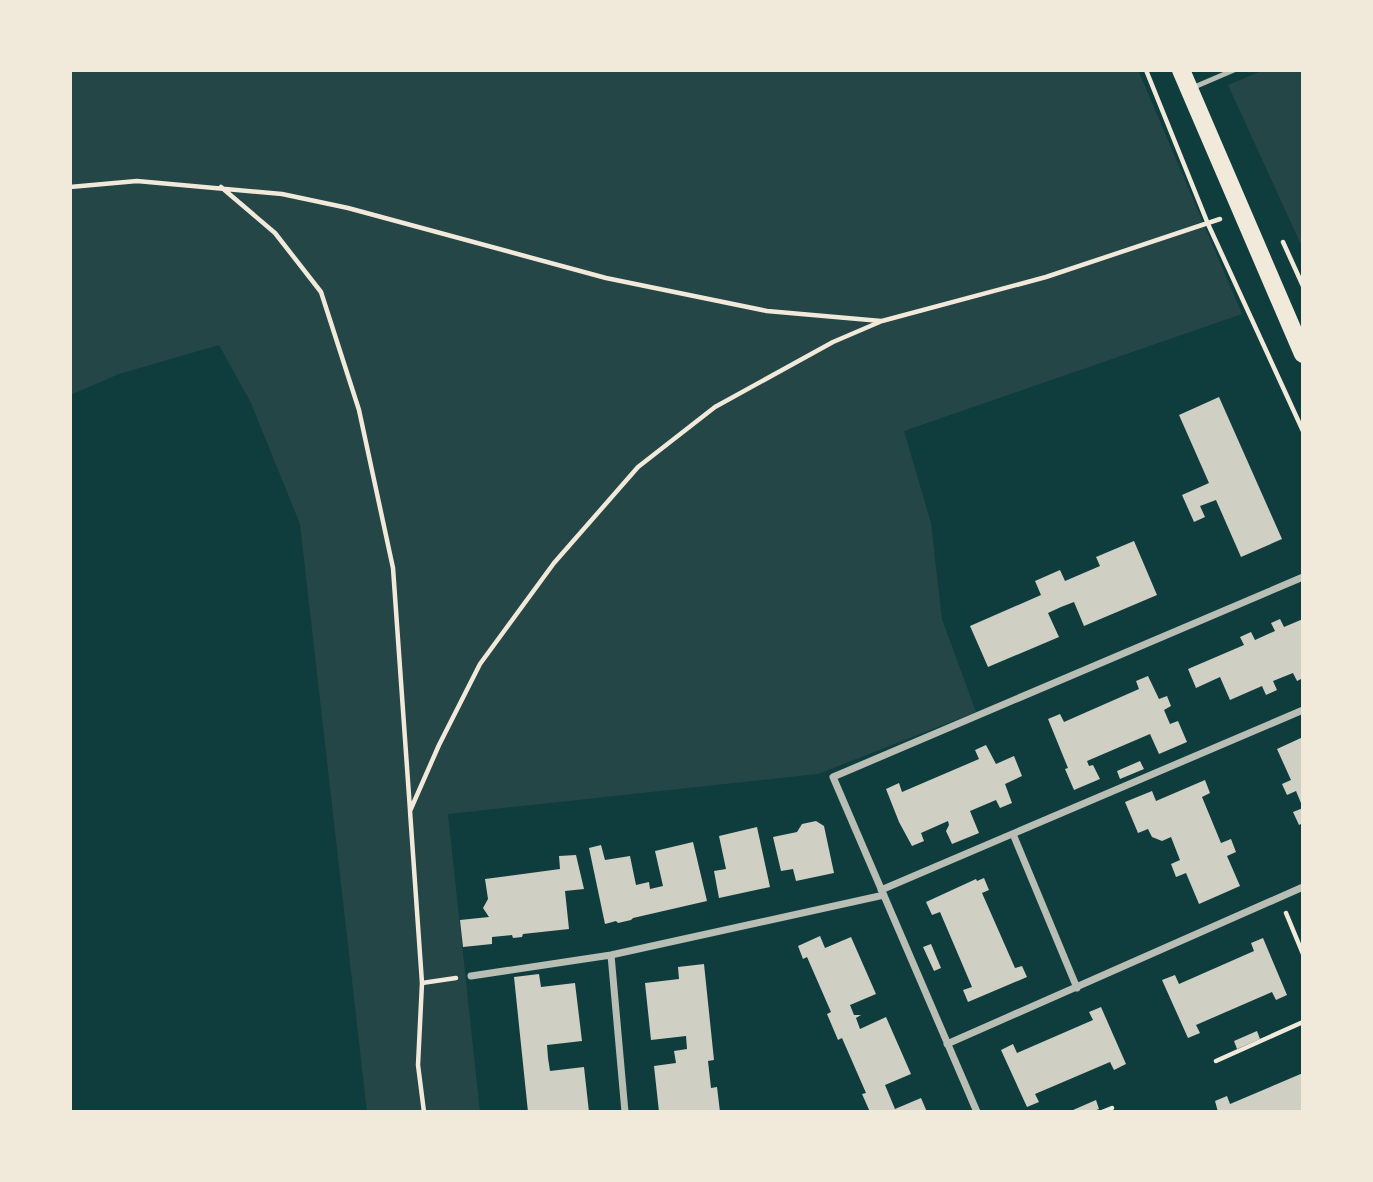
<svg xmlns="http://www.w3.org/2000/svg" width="1373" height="1182" font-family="Cabin,sans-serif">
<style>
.green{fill:#244646}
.building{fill:#cfcfc3}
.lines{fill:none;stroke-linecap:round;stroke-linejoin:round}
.path{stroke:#f1e9da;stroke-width:4.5}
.service{stroke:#b8beb3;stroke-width:5}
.minor{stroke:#b8beb3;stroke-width:7}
.primary{stroke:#f1e9da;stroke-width:18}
</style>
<rect width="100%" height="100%" fill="#0f3d3e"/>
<path class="green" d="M70,70H1138L1242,314L904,431L931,523L942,619L976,712L818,774L448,814L480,1112H367L300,524L251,403L219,345L119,374L70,395Z
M1264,70H1303V249L1228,85Z"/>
<path class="building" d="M1219,397L1282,539L1241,557L1216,500L1200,506L1205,517L1194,522L1182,495L1209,483L1179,415Z
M1134,541L1157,595L1084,626L1074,602L1061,607L1048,613L1059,637L988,667L970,626L1041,595L1035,581L1060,570L1065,581L1100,566L1096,557Z
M1280,619L1284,627L1303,619V678L1297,681L1293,673L1273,681L1277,690L1266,695L1262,686L1230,700L1220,677L1196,688L1188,669L1244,645L1240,637L1251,632L1255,640L1275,631L1271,623Z
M1148,676L1159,699L1167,696L1171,706L1164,710L1170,724L1178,721L1187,742L1159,754L1150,734L1087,761L1089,766L1093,765L1100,779L1074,790L1065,769L1068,768L1048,719L1060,714L1064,722L1139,689L1136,681Z
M1303,737V823L1299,825L1293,812L1303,808L1296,791L1287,795L1282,784L1291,780L1277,749Z
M986,745L996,764L1014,756L1022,776L1005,784L1012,803L1000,808L996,800L970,811L979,833L952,844L946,831L949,825L948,821L921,833L924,841L912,846L899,822L886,789L899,783L902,792L979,759L975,750Z
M1140,761L1144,769L1120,779L1117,771Z
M1205,780L1210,793L1202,797L1221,843L1231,839L1236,852L1227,856L1240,886L1199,904L1186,873L1176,877L1171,864L1180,860L1171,837L1162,841L1152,837L1148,829L1138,833L1125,802L1152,791L1156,801Z
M816,821L824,826L834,873L796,881L793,869L781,871L773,837L797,832L802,824Z
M757,827L770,887L719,898L714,871L726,869L719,836Z
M693,842L707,901L633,918L631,920L618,923L616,921L605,924L589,848L601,845L605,860L630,856L636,885L649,882L650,889L663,886L655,851Z
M576,855L584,889L565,891L569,929L523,934L522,937L513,938L512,935L492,937V944L463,947L460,920L489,917L483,908L488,899L485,879L560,869L559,856Z
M984,878L989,890L982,893L1015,968L1022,966L1027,977L968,1002L963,990L972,987L940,912L932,915L926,902L976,879L977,881Z
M820,936L825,948L851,937L876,994L850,1005L854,1015H861L856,1018L860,1029L886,1017L911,1074L885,1085L895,1109L921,1098L927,1112H870L862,1094L866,1093L842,1038L838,1040L827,1014L831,1012L807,957L803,959L798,946Z
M1263,938L1287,995L1276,1000L1272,992L1196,1025L1200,1033L1188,1038L1162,980L1175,975L1179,984L1254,951L1251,943Z
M931,944L941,968L934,971L923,947Z
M704,964L714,1060L708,1061L711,1088L717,1087L720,1112H659L654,1066L676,1063L674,1051L687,1049L686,1036L651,1040L645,983L679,979L678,967Z
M539,974L541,987L575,983L582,1041L547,1045L548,1058L550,1071L584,1067L589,1112H528L514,977Z
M1101,1007L1126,1064L1114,1070L1110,1062L1035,1094L1039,1102L1027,1107L1001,1050L1013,1044L1017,1053L1093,1020L1089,1012Z
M1257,1031L1260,1039L1237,1049L1234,1041Z
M1303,1073V1112H1218L1215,1101L1227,1096L1230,1104Z
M1096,1100L1099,1109L1091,1112H1073V1110Z"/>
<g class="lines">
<path class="path" d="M1146,70L1208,224L1303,431
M70,187L137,181L282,194L348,208L606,278L767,311L881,321
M221,187L275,233L321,292L359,410L393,568L410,810
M1283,242L1303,286
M1286,913L1303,954
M422,983L456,978
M1216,1061L1303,1022
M424,1112L418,1065L422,983L410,811L439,745L480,664L554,563L638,467L715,407L833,342L882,321L1046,277L1220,219
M1102,1112L1112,1108"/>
<path class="service" d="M1192,88L1234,70"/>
<path class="minor" d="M1013,834L1077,988
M881,890L1303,710
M611,955L625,1112
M471,976L611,955L884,895
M947,1044L1303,887
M977,1112L833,777L1303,577"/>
<path class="primary" d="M1181,70L1303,354"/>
</g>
<rect width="1373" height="1182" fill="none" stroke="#f1e9da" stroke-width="144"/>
</svg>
